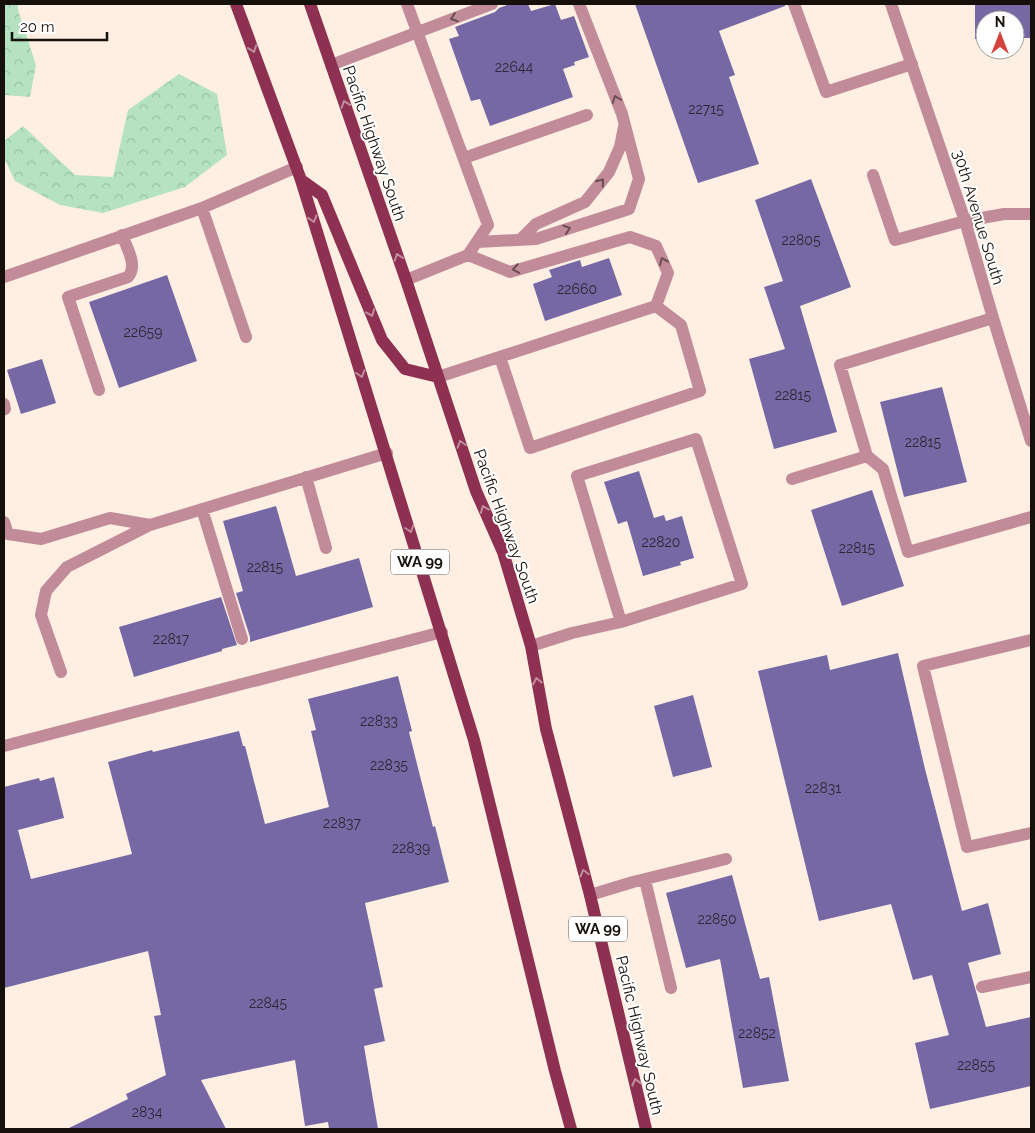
<svg xmlns="http://www.w3.org/2000/svg" width="1035" height="1133" font-family="Raleway,sans-serif">
<style>
.forest{fill:url(#forest-crowns)}
.building{fill:#7568a5}
.lines{fill:none;stroke-linecap:round;stroke-linejoin:round}
.service{stroke:#c28b99;stroke-width:12}
.minor{stroke:#c28b99;stroke-width:12}
.primary{stroke:#8e3051;stroke-width:12}
.oneway{stroke:#6c4e52}
.oneway2{stroke:#c18d9f}
.labels{text-anchor:middle;stroke-width:4;stroke-linejoin:round;paint-order:stroke}
.number-label{font-size:14px;fill:#2e2632}
.shield{fill:#fff;stroke:#5c5854;stroke-width:1}
.shield-label{font-size:15px;font-weight:bold;fill:#16100b}
.street-label{font-size:16px;fill:#16100b;stroke:#fff}
</style>
<defs>
<pattern id="forest-crowns" width="20" height="18" patternUnits="userSpaceOnUse" patternTransform="scale(1.25)"><rect width="20" height="18" fill="#b5e2c1"/><path d="M2 6a3 3 0 1 1 6 0M12 15a3 3 0 1 1 6 0" fill="none" stroke="#9bc1a4"/></pattern>
</defs>
<rect width="100%" height="100%" fill="#ffefe3"/>
<path class="forest" d="M4,4H18V10L36,65L30,97L4,95Z
M179,74L217,94L227,155L185,187L103,213L60,205L15,181L4,158V141L23,126L75,175L113,177L128,110Z"/>
<path class="building" d="M510,4H528L531,11L555,4L561,20L574,16L589,57L574,62L575,65L563,69L573,97L490,126L480,99L471,101L449,39L459,36L455,27L495,12L499,8Z
M635,4H785V6L719,31L735,75L729,77L759,164L698,183Z
M975,4H1031V38H1015V20H985V39H975Z
M811,179L851,287L800,306L837,432L774,449L749,359L785,349L764,287L783,281L755,200Z
M609,258L622,295L545,321L533,284L552,277L549,270L580,260L582,267Z
M167,275L197,361L119,388L89,302Z
M42,359L56,403L21,414L7,370Z
M942,387L967,482L904,497L880,402Z
M639,471L654,518L664,515L666,521L682,516L694,558L680,562L681,565L643,576L627,521L618,524L604,482Z
M872,490L904,586L842,606L811,510Z
M276,506L296,576L359,558L373,607L250,642V637L236,593L243,591L223,521Z
M221,597L237,645L222,649V651L134,677L119,627Z
M898,653L925,769L962,911L988,903L1001,954L968,963L986,1027L1031,1017V1086L930,1109L915,1043L949,1035L932,975L913,980L891,904L819,921L758,671L827,655L830,670Z
M398,676L412,731L409,732L417,764L433,827L435,826L449,882L365,903L383,987L374,989L385,1041L364,1046L378,1129H329L328,1122L305,1126L295,1060L201,1080L226,1129H67L128,1099L126,1094L166,1075L154,1016L161,1015L148,951L4,988V787L39,778L40,781L54,777L64,818L18,830L31,879L132,854L108,762L152,750L153,752L239,731L243,746H245L265,824L329,807L311,731L316,730L308,699Z
M693,695L712,767L673,777L654,706Z
M732,875L760,979L769,977L789,1081L743,1088L720,959L686,968L666,893Z"/>
<g class="lines">
<path class="service" d="M794,4L826,92L912,64
M331,65L492,4
M464,158L587,115
M873,175L895,240L965,221L1004,214H1031
M202,208L246,337
M520,240L536,224L585,202L609,172L620,147L624,127
M477,242L536,239L629,209L639,179L622,114L579,4
M468,255L510,272L630,237L656,246L668,273L656,306
M4,277L202,208L297,167
M406,280L468,255L488,225L407,4
M993,318L840,365L867,456L883,469L908,552L1031,517
M500,357L530,448L700,391L681,325L656,306
M438,377L656,306
M99,390L68,297L128,277C138,266 127,248 122,235
M4,404L5,409
M306,477L326,548
M792,479L867,456
M202,509L242,639
M4,522L8,534L41,539L110,518L150,525L387,453
M1031,640L923,666L967,847L1031,833
M531,646L572,633L621,622L742,584L696,439L577,476L621,622
M61,672L41,615L46,591L67,567L150,525
M4,746L442,632
M645,880L671,988
M590,895L633,882L726,859
M982,987L1031,977"/>
<path class="minor" d="M891,4L965,221L993,318L1031,441"/>
<path class="primary" d="M236,4L301,180L474,740L555,1071L571,1129
M310,4L406,280L476,491L503,552L531,646L546,729L590,895L646,1129
M301,180L322,195L382,340L405,369L438,377"/>
</g>
<defs><path id="oneway-chevron" d="M-2-3.5L2.5 0L-2 3.5" fill="none" stroke-width="1.6" stroke-linecap="round" stroke-linejoin="round" transform="scale(1.25)"/></defs>
<g class="oneway">
<use href="#oneway-chevron" transform="translate(454 18) rotate(160)"/>
<use href="#oneway-chevron" transform="translate(616 99) rotate(-111)"/>
<use href="#oneway-chevron" transform="translate(601 182) rotate(-51)"/>
<use href="#oneway-chevron" transform="translate(567 229) rotate(-18)"/>
<use href="#oneway-chevron" transform="translate(663 261) rotate(-114)"/>
<use href="#oneway-chevron" transform="translate(516 269) rotate(170)"/>
</g>
<g class="oneway2">
<use href="#oneway-chevron" transform="translate(253 49) rotate(70)"/>
<use href="#oneway-chevron" transform="translate(345 104) rotate(-109)"/>
<use href="#oneway-chevron" transform="translate(313 219) rotate(73)"/>
<use href="#oneway-chevron" transform="translate(398 257) rotate(-109)"/>
<use href="#oneway-chevron" transform="translate(371 313) rotate(68)"/>
<use href="#oneway-chevron" transform="translate(361 374) rotate(72)"/>
<use href="#oneway-chevron" transform="translate(461 444) rotate(-108)"/>
<use href="#oneway-chevron" transform="translate(484 509) rotate(-113)"/>
<use href="#oneway-chevron" transform="translate(410 529) rotate(72)"/>
<use href="#oneway-chevron" transform="translate(537 681) rotate(-101)"/>
<use href="#oneway-chevron" transform="translate(584 873) rotate(-105)"/>
<use href="#oneway-chevron" transform="translate(636 1082) rotate(-104)"/>
</g>
<g class="labels">
<g class="number-label">
<text x="514" y="72">22644</text>
<text x="706" y="114">22715</text>
<text x="801" y="245">22805</text>
<text x="577" y="294">22660</text>
<text x="143" y="337">22659</text>
<text x="793" y="400">22815</text>
<text x="923" y="447">22815</text>
<text x="661" y="547">22820</text>
<text x="857" y="553">22815</text>
<text x="265" y="572">22815</text>
<text x="171" y="644">22817</text>
<text x="379" y="726">22833</text>
<text x="389" y="770">22835</text>
<text x="823" y="793">22831</text>
<text x="342" y="828">22837</text>
<text x="411" y="853">22839</text>
<text x="717" y="924">22850</text>
<text x="268" y="1008">22845</text>
<text x="757" y="1038">22852</text>
<text x="976" y="1070">22855</text>
<text x="147" y="1117">2834</text>
</g>
<g class="shield">
<rect x="391" y="549.5" width="58" height="25" rx="4"/>
<rect x="569" y="916.5" width="58" height="25" rx="4"/>
</g>
<g class="shield-label">
<text x="420" y="567">WA 99</text>
<text x="598" y="934">WA 99</text>
</g>
<g class="street-label">
<text transform="translate(375 143) rotate(71)" y="6">Pacific Highway South</text>
<text transform="translate(979 217) rotate(73)" y="6">30th Avenue South</text>
<text transform="translate(507 526) rotate(70)" y="6">Pacific Highway South</text>
<text transform="translate(640 1035) rotate(77)" y="6">Pacific Highway South</text>
</g>
</g>
<rect width="1035" height="1133" fill="none" stroke="#16100b" stroke-width="10"/>
<g transform="translate(1000 35)"><circle r="24" fill="#ffffff" stroke="#a29f9d"/>
<path d="M0-4L9 19L0 12L-9 19Z" fill="#d0423b"/>
<text y="-8" font-size="14" font-weight="bold" text-anchor="middle" fill="#16100b">N</text>
</g>
<path d="M12 32v8h95v-8" fill="none" stroke="#16100b" stroke-width="2.5"/>
<text x="20" y="32" font-size="15" fill="#16100b" stroke="#ffffff" stroke-width="4" paint-order="stroke">20 m</text>
</svg>
